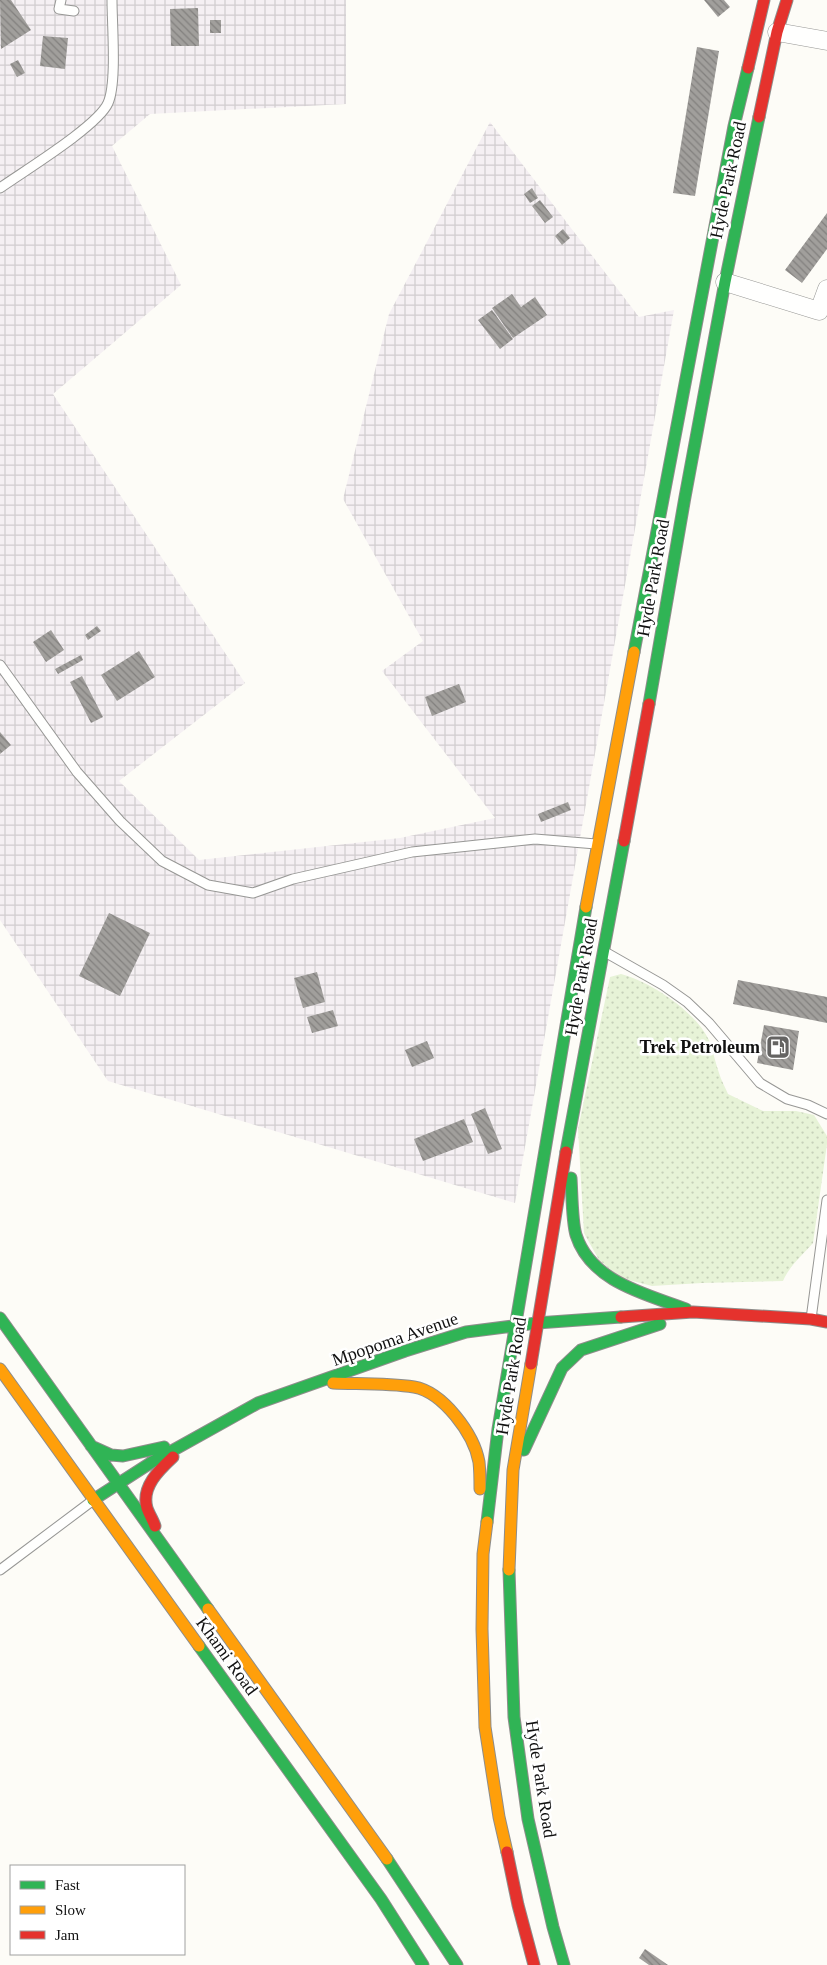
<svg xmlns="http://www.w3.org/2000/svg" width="827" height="1965" font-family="Georgia,serif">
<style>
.industrial{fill:url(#industrial-grid)}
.grass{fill:url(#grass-dots)}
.building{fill:url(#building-back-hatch)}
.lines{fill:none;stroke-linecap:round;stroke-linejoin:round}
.lane-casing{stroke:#979795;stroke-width:11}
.street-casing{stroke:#979795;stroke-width:19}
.fast-casing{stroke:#8e8d8b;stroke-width:13}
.slow-casing{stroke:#8e8d8b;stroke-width:13}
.jam-casing{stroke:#8e8d8b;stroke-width:13}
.lane{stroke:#fffffe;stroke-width:9}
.street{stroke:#fffffe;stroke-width:18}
.fast{stroke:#30b455;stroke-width:11}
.slow{stroke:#ff9f0a;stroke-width:11}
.jam{stroke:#e5322d;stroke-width:11}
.labels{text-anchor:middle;stroke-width:5;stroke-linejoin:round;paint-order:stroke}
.street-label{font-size:18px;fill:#111;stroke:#fff}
.poi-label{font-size:18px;font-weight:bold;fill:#111;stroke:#fff;text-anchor:end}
</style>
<defs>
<pattern id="industrial-grid" width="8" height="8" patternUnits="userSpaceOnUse" patternTransform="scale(1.25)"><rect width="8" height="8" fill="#f5f0f3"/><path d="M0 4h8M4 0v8" fill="none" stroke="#d1cdcf"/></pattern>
<pattern id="grass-dots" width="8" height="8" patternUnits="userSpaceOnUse" patternTransform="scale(1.25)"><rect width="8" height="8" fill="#e7f3d7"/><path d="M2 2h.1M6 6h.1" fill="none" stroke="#c5cfb8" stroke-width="1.8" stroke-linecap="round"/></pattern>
<pattern id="building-back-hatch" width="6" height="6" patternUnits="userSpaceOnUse" patternTransform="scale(1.25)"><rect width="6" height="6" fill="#a19f9c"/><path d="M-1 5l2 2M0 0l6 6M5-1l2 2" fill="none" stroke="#82807e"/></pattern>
</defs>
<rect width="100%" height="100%" fill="#fdfcf7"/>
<path class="industrial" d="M0,0H346V104L150,114L112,146L181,285L53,394L245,683L119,781L199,860L400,838L495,818L382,671L423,641L343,499L389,314L490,122L639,317L674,310L515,1203L108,1081L0,920Z"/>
<path class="grass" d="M621,974C651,982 695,1011 709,1040C713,1050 715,1062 719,1073C721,1080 725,1087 728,1094L763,1111H796L814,1115L827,1136V1144L813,1243C802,1256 790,1265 783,1281L702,1283L652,1286L621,1278L599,1260L584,1233L578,1129L610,977Z"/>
<path class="building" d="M0,0H11L31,30L1,49Z
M704,0H724L730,7L718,17Z
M198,8L199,46H171L170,9Z
M210,20H221V33H210Z
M43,36L68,38L65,69L40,66Z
M697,47L719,51L695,196L673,193Z
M18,60L25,73L17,77L10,64Z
M532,188L538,198L530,203L524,194Z
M540,200L553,217L545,223L532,206Z
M827,213V249L802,283L785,270Z
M563,229L570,238L562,245L555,236Z
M512,294L521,307L535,297L547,315L513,338L492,308Z
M492,310L513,339L500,349L478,320Z
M97,626L101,631L88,640L85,635Z
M51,630L64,650L46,662L33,642Z
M139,651L155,677L117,701L101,675Z
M81,655L83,660L58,674L55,669Z
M82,676L103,717L91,723L70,682Z
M459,684L466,702L432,716L425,697Z
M0,732L11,745L0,754Z
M568,802L571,810L541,822L538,814Z
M109,913L150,933L120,996L79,976Z
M317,972L325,1002L303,1008L294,978Z
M738,980L827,997V1023L733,1004Z
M333,1010L338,1026L312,1033L307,1017Z
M764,1025L799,1031L793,1070L757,1063Z
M427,1041L434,1058L412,1067L405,1050Z
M485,1108L502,1149L488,1154L471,1114Z
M464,1119L473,1142L423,1161L414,1139Z
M645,1949L668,1965H649L639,1958Z"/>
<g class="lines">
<g class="lane-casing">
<path id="lane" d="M61,0L59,9L74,11
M0,188C24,171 98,126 108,103C117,83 112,25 112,0
M0,665L77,772L120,821L162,861L208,885L253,893L293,879L412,852L535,839L596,844
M605,952L663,985L687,1002L709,1023L760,1083L787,1099L808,1105L827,1114
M811,1319L827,1200
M0,1570L92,1501"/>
</g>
<g class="street-casing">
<path id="street" d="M777,32L827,41
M725,282L819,311L827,289"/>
</g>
<g class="fast-casing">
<path id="fast" d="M634,652L734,126L748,68
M649,704L685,497L725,282L759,117
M566,1152L624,841
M571,1178C572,1193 572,1222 576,1235C591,1282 646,1294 686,1309
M0,1318L208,1609
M91,1446L111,1455L123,1456L164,1447
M524,1450L562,1368L581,1350L660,1324
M93,1500L152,1462L258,1403L405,1351L466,1332L537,1323L621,1317
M487,1522L498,1429L586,907
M509,1570L514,1717L528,1819L553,1927L564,1965
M199,1646L381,1899L423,1965
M387,1859L457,1965"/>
</g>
<g class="slow-casing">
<path id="slow" d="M586,907L634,652
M0,1369L199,1646
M333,1383C359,1384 388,1383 414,1387C443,1392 474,1434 479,1462C480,1471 480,1480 480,1489
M487,1522L483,1554L482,1629L485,1727L499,1817L507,1852
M509,1570L513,1470L531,1364
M208,1609L387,1859"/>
</g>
<g class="jam-casing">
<path id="jam" d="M748,68L764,0
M759,117L777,32L787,0
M624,841L649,704
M621,1317L693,1312L811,1319L827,1322
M531,1364L566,1152
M155,1526C153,1520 149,1514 147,1508C141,1487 159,1470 173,1457
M507,1852L518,1905L534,1965"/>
</g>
<use href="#lane" class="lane"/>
<use href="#street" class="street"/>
<use href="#fast" class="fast"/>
<use href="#slow" class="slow"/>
<use href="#jam" class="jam"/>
</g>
<defs>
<g id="fuel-square" transform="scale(1.25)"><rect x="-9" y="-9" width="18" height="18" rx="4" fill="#646362" stroke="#fff"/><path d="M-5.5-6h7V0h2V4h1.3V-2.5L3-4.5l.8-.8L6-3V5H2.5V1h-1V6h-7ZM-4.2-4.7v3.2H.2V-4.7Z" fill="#fff"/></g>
</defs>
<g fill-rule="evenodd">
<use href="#fuel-square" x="778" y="1047"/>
</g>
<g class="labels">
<g class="street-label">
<text transform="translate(728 180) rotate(-78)" y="6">Hyde Park Road</text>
<text transform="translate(653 578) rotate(-80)" y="6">Hyde Park Road</text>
<text transform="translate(581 977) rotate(-80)" y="6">Hyde Park Road</text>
<text transform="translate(395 1339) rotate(-19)" y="6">Mpopoma Avenue</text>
<text transform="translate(511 1376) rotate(-81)" y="6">Hyde Park Road</text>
<text transform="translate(227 1656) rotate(54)" y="6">Khami Road</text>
<text transform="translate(541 1779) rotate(81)" y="6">Hyde Park Road</text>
</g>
<g class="poi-label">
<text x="760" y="1053">Trek Petroleum</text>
</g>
</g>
<rect x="10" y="1865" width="175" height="90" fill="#ffffff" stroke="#a0a0a0"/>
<rect x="20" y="1881" width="25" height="8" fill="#30b455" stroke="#a0a0a0"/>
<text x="55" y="1890" font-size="15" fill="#111111">Fast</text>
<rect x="20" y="1906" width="25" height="8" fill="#ff9f0a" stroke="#a0a0a0"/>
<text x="55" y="1915" font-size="15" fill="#111111">Slow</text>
<rect x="20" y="1931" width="25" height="8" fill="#e5322d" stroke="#a0a0a0"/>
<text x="55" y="1940" font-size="15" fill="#111111">Jam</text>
</svg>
